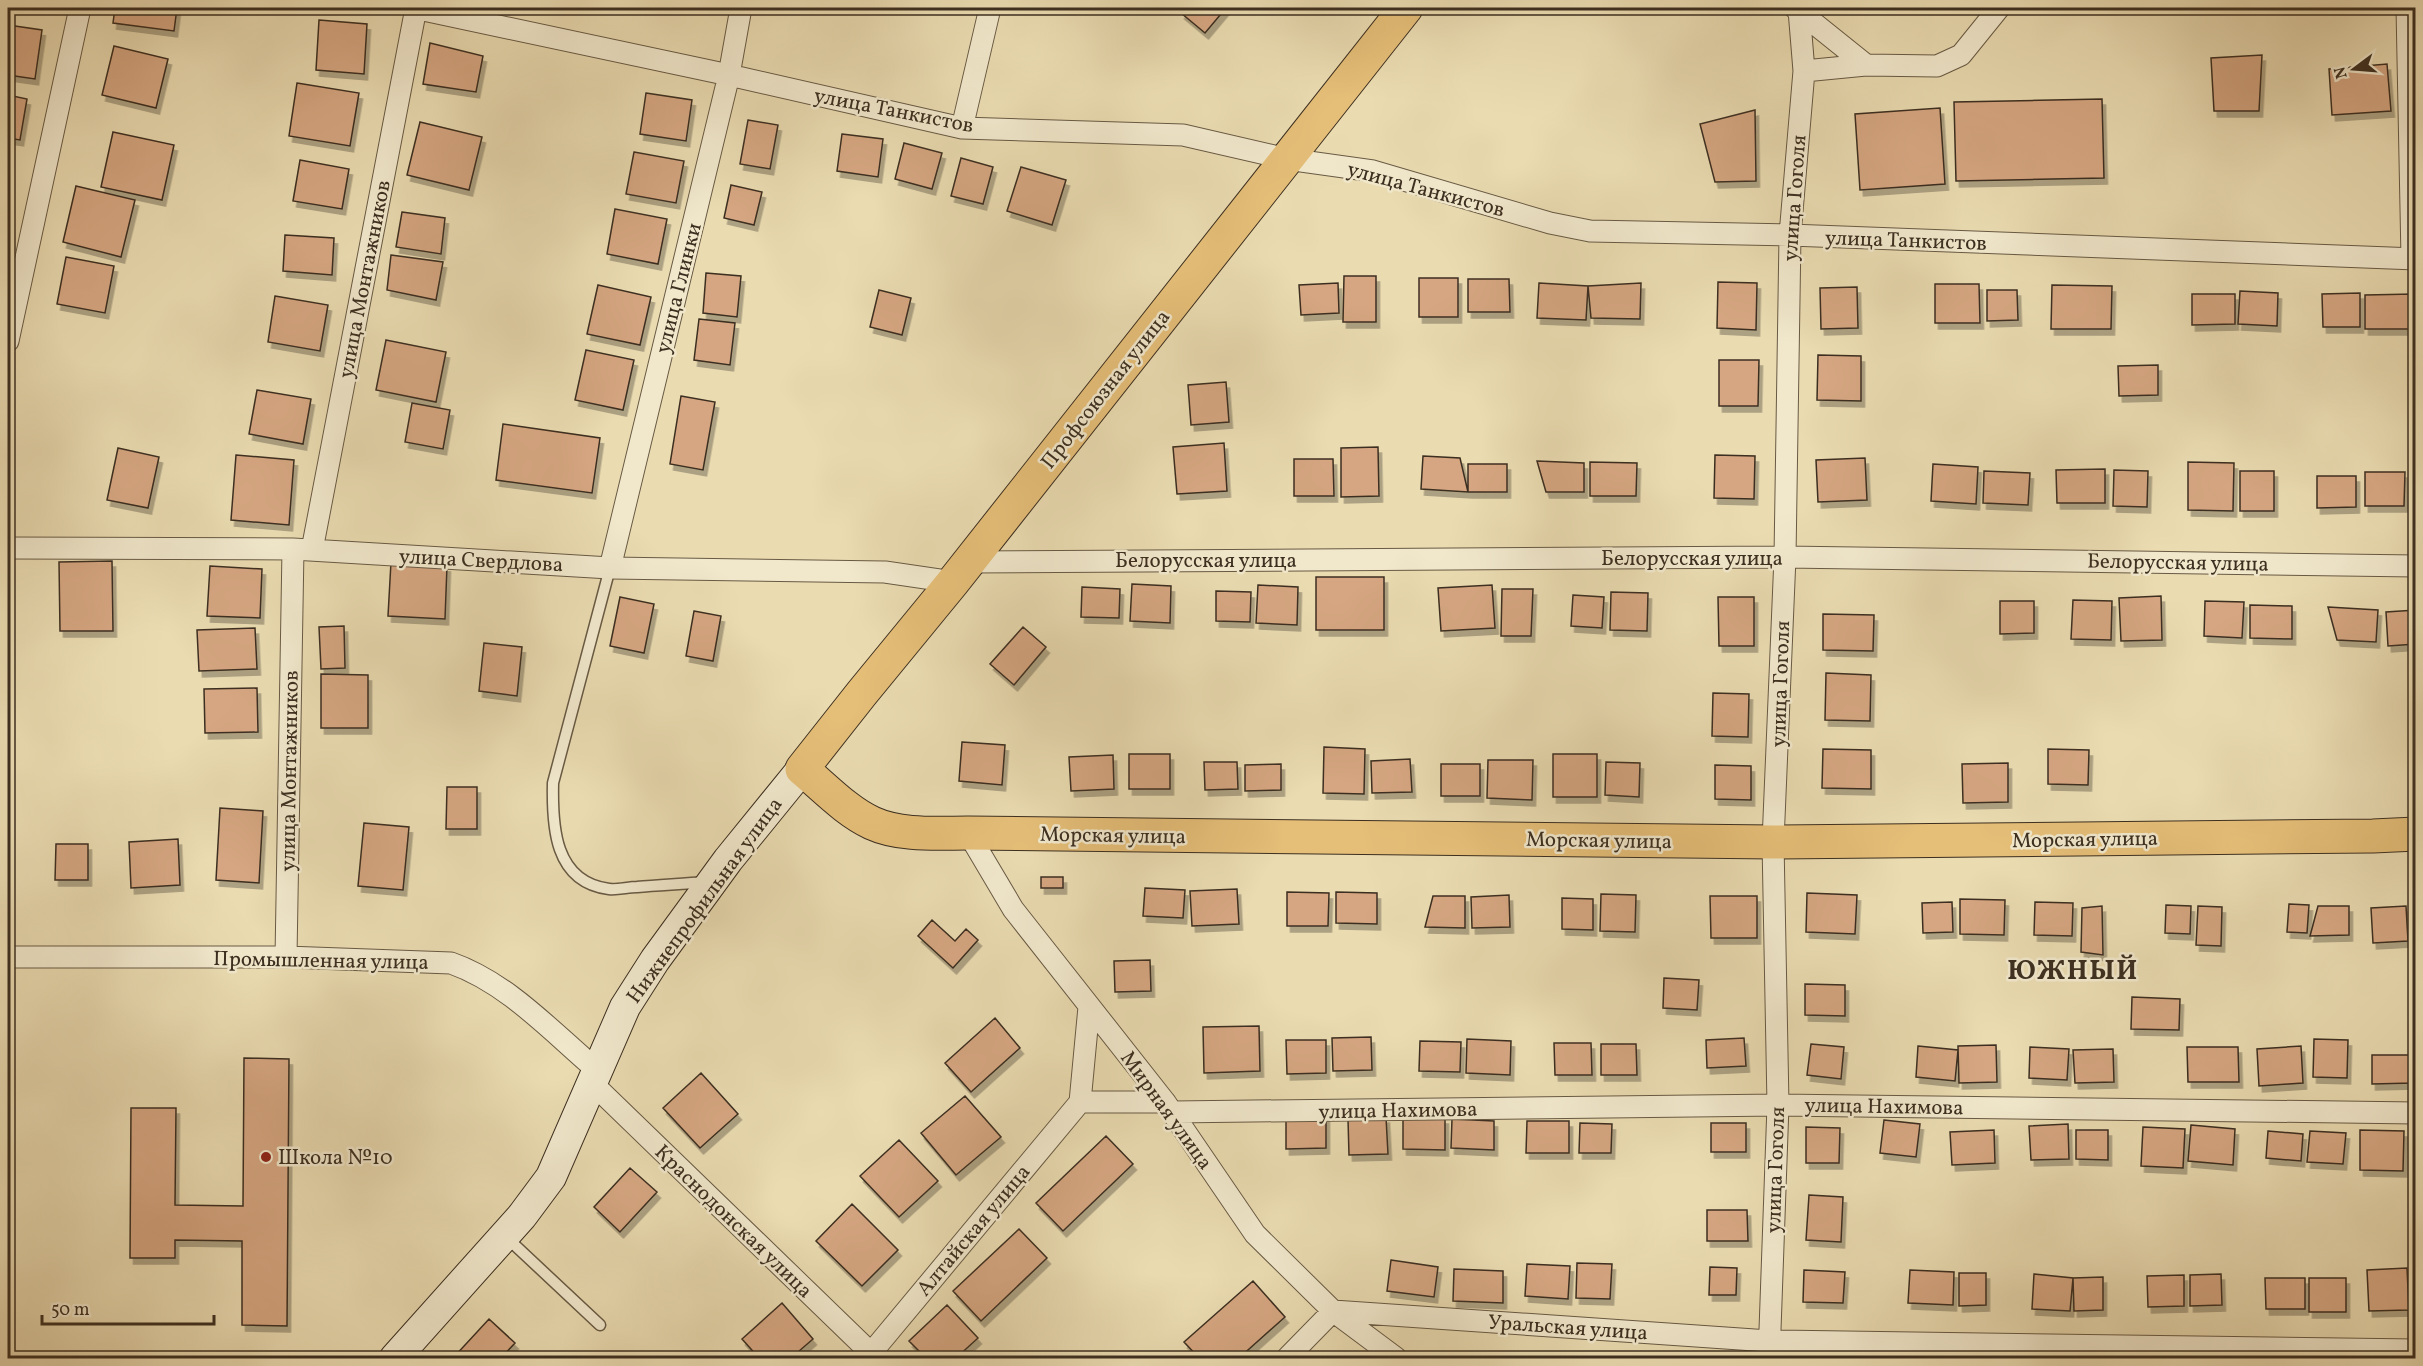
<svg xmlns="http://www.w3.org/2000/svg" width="2423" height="1366" font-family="Vollkorn,serif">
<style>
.building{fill:#d5a681;stroke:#3c2f20;stroke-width:1.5;filter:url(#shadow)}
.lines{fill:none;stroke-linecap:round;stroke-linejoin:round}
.lane-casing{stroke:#685a44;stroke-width:13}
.street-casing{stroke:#685a44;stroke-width:23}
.secondary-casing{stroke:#3c2f20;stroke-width:32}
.highway-casing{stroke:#3c2f20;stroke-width:35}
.lane{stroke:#f1e8cc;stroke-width:10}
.street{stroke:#f1e8cc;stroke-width:21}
.secondary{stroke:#f1e8cc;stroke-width:30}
.highway{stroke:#e5be78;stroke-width:33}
.poi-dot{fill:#8f2418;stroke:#f1e8cc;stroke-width:2}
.labels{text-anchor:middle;stroke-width:5;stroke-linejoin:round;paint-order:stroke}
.street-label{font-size:21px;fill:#3c2f20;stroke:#f1e8cc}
.poi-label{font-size:21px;fill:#3c2f20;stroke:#f1e8cc;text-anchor:start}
.district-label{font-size:27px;font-weight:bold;letter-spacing:1.5px;fill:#3c2f20;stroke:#f1e8cc}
</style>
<defs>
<filter id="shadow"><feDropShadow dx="3.5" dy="6" stdDeviation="0" flood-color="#0004"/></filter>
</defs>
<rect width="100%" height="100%" fill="#eadbb1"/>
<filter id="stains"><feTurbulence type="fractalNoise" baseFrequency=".00333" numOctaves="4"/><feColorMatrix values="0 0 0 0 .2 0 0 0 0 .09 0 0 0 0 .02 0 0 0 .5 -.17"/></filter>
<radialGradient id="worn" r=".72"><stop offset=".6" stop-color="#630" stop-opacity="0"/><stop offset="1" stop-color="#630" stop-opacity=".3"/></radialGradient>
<path class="building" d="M115,8H177L174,31L113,23Z
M1186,8H1226L1205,33L1181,13Z
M319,20L367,24L364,74L316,70Z
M8,25L42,30L35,79L8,75Z
M430,43L483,56L476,92L423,84Z
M114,46L168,59L156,108L102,95Z
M2262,55L2259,111H2214L2211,58Z
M2387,64L2391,111L2332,115L2329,69Z
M297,83L359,93L350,146L289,136Z
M646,93L692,100L686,141L640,134Z
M8,95L27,99L20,140L8,138Z
M2102,99L2104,178L1956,181L1954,102Z
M1940,108L1945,184L1860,190L1855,114Z
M1755,110L1756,181L1715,182L1700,124Z
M748,120L778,125L770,169L740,164Z
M420,122L482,137L469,190L407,175Z
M113,132L174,145L162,200L101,187Z
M842,134L883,139L878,177L837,171Z
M904,143L942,153L932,189L895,179Z
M634,152L684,161L676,203L626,194Z
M961,158L993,167L983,204L951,196Z
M300,160L349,169L342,209L293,201Z
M1021,167L1066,180L1052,225L1007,211Z
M731,185L762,192L754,225L724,218Z
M76,186L135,200L121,257L63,242Z
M615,209L667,219L658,264L607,254Z
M402,212L445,218L441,254L396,247Z
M285,235L334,238L332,275L283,271Z
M391,255L443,262L436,300L387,290Z
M66,257L114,266L105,313L57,304Z
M706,273L741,276L737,317L703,313Z
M1344,276H1376V322H1343Z
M1419,278H1458V317H1419Z
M1468,279H1509L1510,312H1468Z
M1718,282L1757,283L1756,330L1717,328Z
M1338,283L1339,313L1301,315L1299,285Z
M1539,283L1588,286L1586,320L1537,318Z
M1641,283L1640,319L1591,318L1588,286Z
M1935,284H1979L1980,323H1935Z
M598,285L651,297L640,345L587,334Z
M2052,285L2112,286L2111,329H2051Z
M1857,287L1858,328L1821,329L1820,288Z
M879,290L911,298L902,335L870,327Z
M1987,290H2017L2018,320L1987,321Z
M2240,291L2278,293L2277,326L2238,324Z
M2360,293V327H2323L2322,294Z
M2192,294H2235V324L2192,325Z
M2414,294L2415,329H2365V295Z
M275,296L328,305L320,351L268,342Z
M699,319L735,323L730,365L694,360Z
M386,340L446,352L436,402L376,390Z
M586,350L634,360L623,410L575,400Z
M1818,355L1861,356V401L1817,400Z
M1719,360H1759L1758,406H1719Z
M2158,365V395L2119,396L2118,366Z
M1226,382L1229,422L1191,425L1188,385Z
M257,390L311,399L303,444L249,434Z
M681,396L715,402L703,470L670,464Z
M412,403L450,410L443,449L405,442Z
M503,424L600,438L592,493L496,480Z
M1224,443L1227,491L1177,494L1173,447Z
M1378,447L1379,496L1341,497V448Z
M118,448L159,457L148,508L107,500Z
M236,455L294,460L289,525L231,520Z
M1715,455L1755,456L1754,499L1714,498Z
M1423,456L1460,458L1468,492L1421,489Z
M1865,458L1867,500L1818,502L1816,460Z
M1294,459H1333L1334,496H1294Z
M1537,461L1584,463V492H1546Z
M1590,462L1637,463L1636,496H1590Z
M2188,462L2234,463L2233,511L2188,510Z
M1468,464H1507V492H1468Z
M1933,464L1978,467L1976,504L1931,501Z
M2105,469V503H2057L2056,470Z
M2114,470L2148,471L2147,507L2113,506Z
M1984,471L2030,473L2028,505L1983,503Z
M2240,471H2274V511H2240Z
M2365,472H2405L2404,506H2365Z
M2317,476H2356V507L2317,508Z
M112,561L113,631H60L59,562Z
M391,562L447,566L445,619L388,616Z
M210,566L262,569L260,618L207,616Z
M1316,577H1384V630H1316Z
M1132,584L1171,586L1170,623L1130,621Z
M1258,585L1298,587L1297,625L1256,623Z
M1492,585L1495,628L1441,631L1438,588Z
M1082,587L1120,589L1119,618L1081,617Z
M1502,589H1533L1531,636H1501Z
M1216,591L1251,592L1250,622L1216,621Z
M1611,592L1648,593L1647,631L1610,630Z
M1573,595L1604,597L1602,628L1571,626Z
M2161,596L2162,640L2121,641L2119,598Z
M620,597L654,604L644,653L610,646Z
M1718,597H1754V646H1719Z
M2073,600L2112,601L2111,640L2071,639Z
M2000,601H2034V633L2000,634Z
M2205,601L2244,602L2242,638L2204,636Z
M2250,605L2292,606V639L2250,638Z
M2328,607L2378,610L2376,642L2337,640Z
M2416,610V644L2388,646L2386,612Z
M694,611L721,616L713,661L686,656Z
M1823,614L1874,615L1873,651L1823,650Z
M344,626L345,668L321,669L319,627Z
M1023,627L1046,647L1014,685L990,664Z
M255,628L257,669L199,671L197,630Z
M484,643L522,647L517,696L479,691Z
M1826,673L1871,675L1870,721L1825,720Z
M321,674L368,675V728H321Z
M257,688L258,732L205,733L204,689Z
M1713,693L1749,694L1748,737L1712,736Z
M962,742L1005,745L1002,785L959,781Z
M1324,747L1365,749L1364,794L1323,793Z
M1823,749L1871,750V789L1822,788Z
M2048,749L2089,750L2088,785L2048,784Z
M1129,754H1170V789H1129Z
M1553,754H1597V797H1553Z
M1113,755L1114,789L1071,791L1069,757Z
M1410,759L1412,792L1372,793L1371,761Z
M1488,760H1533L1532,800L1487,798Z
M1204,762H1237L1238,789L1205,790Z
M1606,762L1640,763L1639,797L1605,795Z
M2008,763V802L1963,803L1962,764Z
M1281,764V790L1245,791V765Z
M1441,764H1480V796H1441Z
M1715,765L1751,766V800L1715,799Z
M447,787H477V829H446Z
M220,808L263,811L259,883L216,880Z
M364,823L409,827L403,890L358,886Z
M178,839L180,885L131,888L129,842Z
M56,844H88V880H55Z
M1041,877H1063V888H1041Z
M1145,888L1185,890L1183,918L1143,916Z
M1237,889L1239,924L1192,926L1190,891Z
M1287,892L1329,893L1328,926H1287Z
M1336,892L1377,893V924L1336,923Z
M1807,893L1857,895L1855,934L1806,932Z
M1601,894L1636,895L1635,932L1600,931Z
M1509,895L1510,927L1472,928L1471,897Z
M1433,896H1465V928L1425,927Z
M1710,896H1757V938H1711Z
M1562,898L1593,899V930L1562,929Z
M1960,899L2005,900L2004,935L1960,934Z
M1952,902L1953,932L1923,933L1922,903Z
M2035,902L2073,903L2072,936L2034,935Z
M2289,904L2309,905L2307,933L2287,932Z
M2166,905L2191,906L2190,934L2165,933Z
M2102,906L2103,955L2081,952L2082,908Z
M2198,906L2222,907L2221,946L2196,945Z
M2318,906H2349V935L2310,936Z
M2406,906L2408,941L2373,943L2371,908Z
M932,920L955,941L966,929L978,940L953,968L918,936Z
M1150,960L1151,991L1115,992L1114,961Z
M1664,978L1699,980L1697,1010L1663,1008Z
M1805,984L1845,985V1016L1805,1015Z
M2132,997L2180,999L2179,1030L2131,1029Z
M995,1018L1020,1048L971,1092L945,1063Z
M1259,1026L1260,1071L1204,1073L1203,1027Z
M1371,1037L1372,1070L1333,1071L1332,1038Z
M1744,1038L1746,1066L1707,1068L1706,1040Z
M1467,1039L1511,1041L1510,1075L1466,1073Z
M2314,1039L2348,1040L2347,1078L2313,1077Z
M1286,1040H1326V1073L1287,1074Z
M1420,1041L1461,1042L1460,1072L1419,1071Z
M1554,1043H1591L1592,1075H1555Z
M1601,1044H1636L1637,1075H1601Z
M1811,1044L1844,1047L1841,1079L1807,1075Z
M1996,1045L1997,1082L1959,1083L1958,1046Z
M1918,1046L1958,1050L1955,1081L1916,1077Z
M2301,1046L2303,1083L2259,1086L2257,1049Z
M2030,1047L2069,1049L2067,1080L2029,1078Z
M2187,1047H2238L2239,1082H2188Z
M2113,1049L2114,1082L2075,1083L2073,1050Z
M2372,1055H2413V1083L2372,1084Z
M244,1058L289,1059L287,1326L242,1325V1241L175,1240V1258H130L131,1108H176L175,1205L243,1206Z
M701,1073L738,1114L700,1148L663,1108Z
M965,1096L1001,1137L956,1175L921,1133Z
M1326,1116V1148L1286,1149V1117Z
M1386,1117L1388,1154L1349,1155L1348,1119Z
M1403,1118H1445V1150L1403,1149Z
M1452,1119L1494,1121V1150L1451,1148Z
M1884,1120L1920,1124L1916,1157L1880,1153Z
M1527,1121H1569V1153H1526Z
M1580,1123L1612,1124L1611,1153H1579Z
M1711,1123H1746V1152H1711Z
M2068,1124L2069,1159L2031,1160L2029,1126Z
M2191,1125L2235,1129L2233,1165L2188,1161Z
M1806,1127L1840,1128L1839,1163H1806Z
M2143,1127L2185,1129L2183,1168L2141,1166Z
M1994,1130L1995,1163L1952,1165L1950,1132Z
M2076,1130H2108V1160L2076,1159Z
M2360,1130L2404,1131L2403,1171L2360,1170Z
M2268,1131L2303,1134L2301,1161L2266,1158Z
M2310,1131L2346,1133L2343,1164L2307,1162Z
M1106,1136L1133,1164L1063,1231L1036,1203Z
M899,1140L938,1181L899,1217L860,1176Z
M630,1168L657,1192L620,1232L594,1207Z
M1809,1195L1843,1197L1841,1242L1806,1240Z
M852,1204L898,1250L862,1286L816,1241Z
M1707,1210H1747L1748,1241H1707Z
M1019,1229L1047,1258L981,1321L953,1291Z
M1391,1260L1438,1267L1434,1297L1387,1291Z
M1577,1263L1612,1264L1610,1299L1576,1298Z
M1527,1264L1570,1266L1568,1299L1525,1296Z
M1710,1267L1737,1268L1736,1295H1709Z
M2407,1268L2409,1310L2369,1311L2367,1270Z
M1454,1269L1503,1271V1303L1453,1301Z
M1804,1270L1845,1272L1843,1303L1803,1302Z
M1910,1270L1954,1272L1953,1305L1908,1303Z
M1959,1273H1986V1305L1959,1306Z
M2034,1274L2073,1278L2070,1311L2032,1309Z
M2221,1274L2222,1305L2190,1306V1275Z
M2184,1275V1306L2148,1307L2147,1276Z
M2103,1277V1310L2074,1311L2073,1278Z
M2265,1278H2305V1309H2266Z
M2309,1278H2346V1312H2309Z
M1253,1281L1285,1317L1239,1358H1199L1184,1342Z
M782,1303L813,1339L791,1358H759L742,1339Z
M947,1305L978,1338L956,1358H926L909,1341Z
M489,1319L515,1343L501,1358H453Z
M1902,1351L1951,1352V1358H1902Z
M1808,1352L1841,1353L1840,1358H1807Z
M1957,1353L1983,1354V1358H1957Z
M2030,1353L2070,1356V1358H2029Z
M2105,1355V1358H2075V1356Z"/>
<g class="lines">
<g class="lane-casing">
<path id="lane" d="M610,568L553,783C552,826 554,882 609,889C618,890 628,887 637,887C660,885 683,884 706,882
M505,1236L600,1325"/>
</g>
<g class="street-casing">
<path id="street" d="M414,8L729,75L962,128L1183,135L1287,159L1373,171L1550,223L1590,231L1790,235L2416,259
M1795,8L1866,65
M2407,8L2412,259
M1804,71L1866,65L1937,66L1961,55L1999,8
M962,128L990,8
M8,341L80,8
M8,548L293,549L610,568L885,572L953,582
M312,550L416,8
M969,562L1785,557L2416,566
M610,568L729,75L741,8
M968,833L1013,909L1165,1102L1255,1234L1333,1311L1396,1358
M8,957H286L451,963C508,983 552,1032 598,1071
M286,957L293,549
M593,1084L876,1358
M1080,1102L1089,1007
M1080,1102H1165
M1173,1112L1778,1105L2416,1113
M867,1358L1080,1102
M1287,1358L1333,1311L1769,1341L2416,1350
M1769,1358L1778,1105L1773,842L1785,557L1790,235L1804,71L1799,10"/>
</g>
<g class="secondary-casing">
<path id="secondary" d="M395,1358L522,1216L551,1177L625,1007L655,960L728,860L802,769"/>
</g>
<g class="highway-casing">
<path id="highway" d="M1406,8L953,582L862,693L802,769C824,787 846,811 872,823C900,836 938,833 968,833L1773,842L2373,836L2416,834"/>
</g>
<use href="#lane" class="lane"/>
<use href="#street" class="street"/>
<use href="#secondary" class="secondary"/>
<use href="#highway" class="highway"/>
</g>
<circle class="poi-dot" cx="266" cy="1157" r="6"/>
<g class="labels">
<g class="street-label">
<text transform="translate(894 110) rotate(11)" y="7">улица Танкистов</text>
<text transform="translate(1426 189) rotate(15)" y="7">улица Танкистов</text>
<text transform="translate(1794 198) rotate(-86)" y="7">улица Гоголя</text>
<text transform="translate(1906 240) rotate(2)" y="7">улица Танкистов</text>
<text transform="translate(364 279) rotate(-79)" y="7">улица Монтажников</text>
<text transform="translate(678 288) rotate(-76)" y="7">улица Глинки</text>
<text transform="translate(1105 389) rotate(-52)" y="7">Профсоюзная улица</text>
<text x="1692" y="565">Белорусская улица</text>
<text transform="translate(481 560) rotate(3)" y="7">улица Свердлова</text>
<text x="1206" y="567">Белорусская улица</text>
<text transform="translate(2178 562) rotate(1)" y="7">Белорусская улица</text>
<text transform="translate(1780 684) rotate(-88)" y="7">улица Гоголя</text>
<text transform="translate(289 771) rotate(-89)" y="7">улица Монтажников</text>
<text transform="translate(1113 835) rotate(1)" y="7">Морская улица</text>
<text transform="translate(2085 839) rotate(-1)" y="7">Морская улица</text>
<text transform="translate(1599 840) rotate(1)" y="7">Морская улица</text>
<text transform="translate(704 900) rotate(-54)" y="7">Нижнепрофильная улица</text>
<text transform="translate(321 960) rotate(1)" y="7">Промышленная улица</text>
<text transform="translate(1884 1106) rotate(1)" y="7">улица Нахимова</text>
<text transform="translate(1167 1110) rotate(54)" y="7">Мирная улица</text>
<text transform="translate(1398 1110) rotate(-1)" y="7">улица Нахимова</text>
<text transform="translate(1775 1170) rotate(-88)" y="7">улица Гоголя</text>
<text transform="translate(734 1221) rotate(44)" y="7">Краснодонская улица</text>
<text transform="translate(973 1230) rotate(-50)" y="7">Алтайская улица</text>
<text transform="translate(1568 1327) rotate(4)" y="7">Уральская улица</text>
</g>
<g class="poi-label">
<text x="278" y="1164">Школа №10</text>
</g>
<g class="district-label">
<text x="2073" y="979">ЮЖНЫЙ</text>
</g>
</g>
<rect width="2423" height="1366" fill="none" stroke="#eadbb1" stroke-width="30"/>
<rect x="9" y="9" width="2405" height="1348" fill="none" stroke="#3c2f20" stroke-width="3"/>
<rect x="15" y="15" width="2393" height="1336" fill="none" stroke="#3c2f20" stroke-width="1.5"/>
<g transform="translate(2354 69) rotate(254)" stroke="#f1e8cc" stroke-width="4.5" paint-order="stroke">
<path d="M0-4.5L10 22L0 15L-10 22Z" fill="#3c2f20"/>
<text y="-9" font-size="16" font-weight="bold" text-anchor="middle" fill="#3c2f20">N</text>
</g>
<path d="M42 1315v9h172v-9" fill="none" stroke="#3c2f20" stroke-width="3"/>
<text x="51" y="1315" font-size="18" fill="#3c2f20" stroke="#f1e8cc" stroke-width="4.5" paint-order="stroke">50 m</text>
<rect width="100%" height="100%" filter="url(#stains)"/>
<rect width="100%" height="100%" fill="url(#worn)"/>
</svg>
